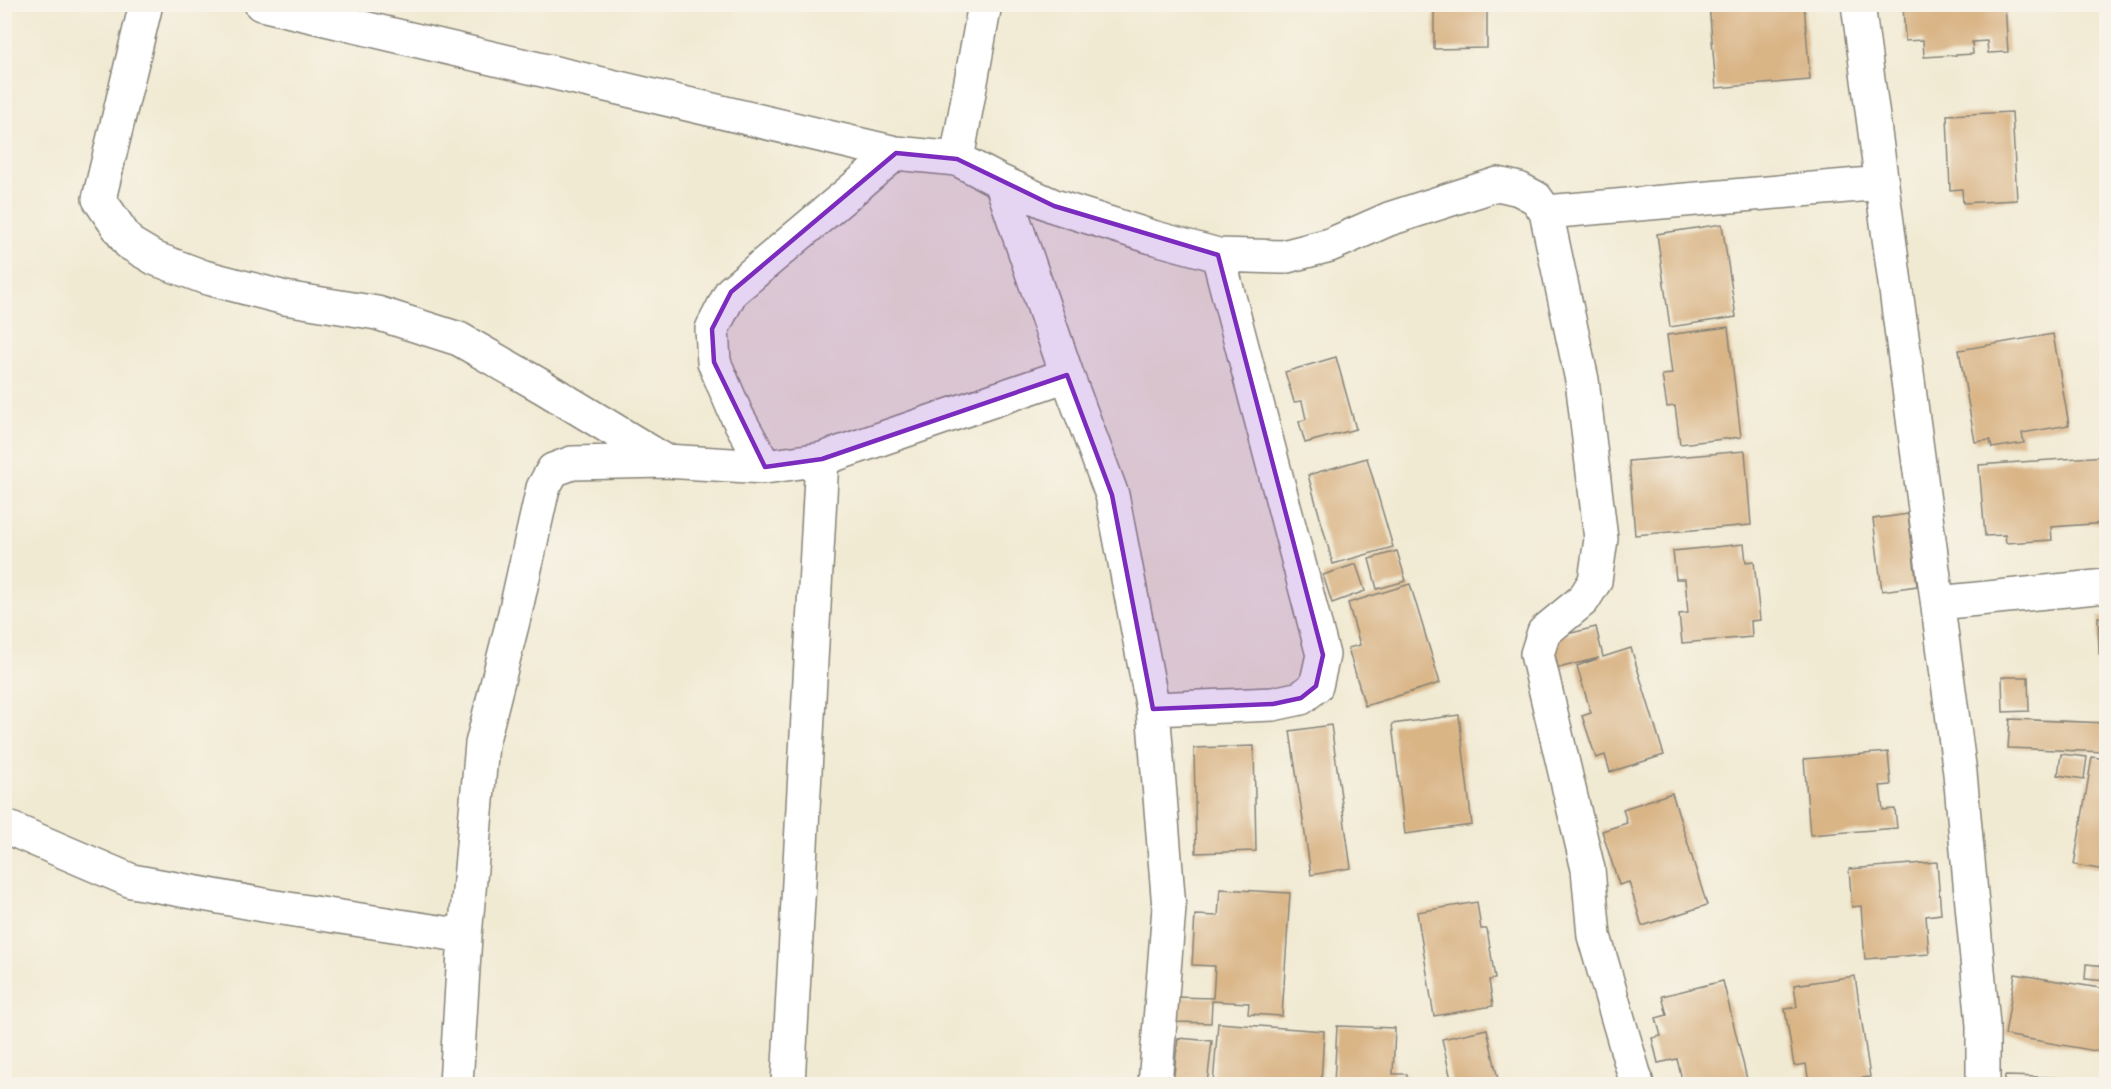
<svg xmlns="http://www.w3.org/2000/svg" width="2111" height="1089" font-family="Alegreya,serif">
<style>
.building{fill:#d9b485}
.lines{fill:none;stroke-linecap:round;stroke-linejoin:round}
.minor-casing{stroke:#868378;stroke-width:36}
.minor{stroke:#fff;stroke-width:33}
.marked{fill:#7b2cbf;fill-opacity:0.2;stroke:#7b2cbf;stroke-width:4.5;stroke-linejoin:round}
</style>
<rect width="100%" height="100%" fill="#f7f3e8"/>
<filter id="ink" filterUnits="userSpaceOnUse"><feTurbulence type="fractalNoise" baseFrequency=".0167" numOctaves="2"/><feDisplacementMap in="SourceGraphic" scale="12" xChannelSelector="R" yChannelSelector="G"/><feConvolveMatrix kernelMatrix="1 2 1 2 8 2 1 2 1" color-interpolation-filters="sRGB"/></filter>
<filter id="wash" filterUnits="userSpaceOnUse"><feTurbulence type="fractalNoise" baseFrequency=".008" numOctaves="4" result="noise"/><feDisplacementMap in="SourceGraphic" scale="24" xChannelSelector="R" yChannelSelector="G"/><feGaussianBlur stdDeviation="1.35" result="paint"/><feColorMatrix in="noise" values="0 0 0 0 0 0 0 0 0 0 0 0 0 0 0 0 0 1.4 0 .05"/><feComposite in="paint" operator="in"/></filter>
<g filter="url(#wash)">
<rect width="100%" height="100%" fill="#f1ead3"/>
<g id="blocks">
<path class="building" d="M1434,4H1487V48L1434,49Z
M1709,4H1804L1810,80L1716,88Z
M1903,4H2005L2008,52L1988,53L1987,41L1972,42L1973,54L1924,57L1923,40L1905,41Z
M2012,112L2017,200L1963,203L1962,189L1950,190L1947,115Z
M1722,224L1736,317L1670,327L1657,234Z
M1728,327L1741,437L1680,444L1675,406L1667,407L1662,375L1672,374L1667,335Z
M2053,334L2069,425L2022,433L2024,443L1992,448L1990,440L1975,442L1959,350Z
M1336,357L1356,429L1305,443L1299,422L1306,419L1302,401L1294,402L1285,372Z
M1745,451L1751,525L1635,535L1629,461Z
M2106,456V523L2051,527L2052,540L2006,543L2005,535L1985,536L1979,465Z
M1367,458L1393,547L1333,564L1308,475Z
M1908,514L1917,586L1882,591L1873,519Z
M1744,544L1746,562L1754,561L1760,620L1751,621L1752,637L1682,643L1679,614L1688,613L1685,579H1676L1673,551Z
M1397,551L1406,581L1377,589L1369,559Z
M1356,564L1365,591L1332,603L1323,575Z
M1410,584L1440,683L1365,706L1348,648L1360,645L1348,603Z
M2098,617H2106V654H2099Z
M1596,627L1603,657L1631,648L1664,755L1610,772L1605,755L1596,758L1582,716L1591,713L1577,666L1599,658L1558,668L1551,638Z
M2002,677H2028L2029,711L2003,712Z
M1459,715L1472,825L1405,834L1392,724Z
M2010,719L2106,723V752L2008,748Z
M1331,725L1351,868L1311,875L1290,731Z
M1254,746L1256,851L1196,853L1194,748Z
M1888,752L1891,785L1880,786L1883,810L1895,809L1897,828L1810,835L1804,759Z
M2061,754L2087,757L2084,779L2058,775Z
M2092,757L2106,759V870L2074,865Z
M1672,793L1707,905L1642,926L1629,882L1619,885L1602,831L1627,823L1623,809Z
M1937,862L1941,914L1926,916L1929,954L1865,959L1861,906L1852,907L1849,869Z
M1220,889L1290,893L1282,1016L1248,1014L1249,1003L1212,1001L1211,1023L1176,1022V997L1213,998L1215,966L1192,965L1195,915L1218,916Z
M1477,902L1481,929H1487L1495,979L1489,980L1493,1006L1434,1016L1417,912Z
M2086,964L2106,966V981L2085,979Z
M2015,974L2106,989V1020L2101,1052L2005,1035Z
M1855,976L1870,1077L1821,1084H1809L1806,1064L1794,1066L1785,1009L1797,1007L1794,985Z
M1723,981L1748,1083L1683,1084L1677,1059L1658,1063L1652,1038L1661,1036L1656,1018L1667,1015L1662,996Z
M1218,1023L1324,1031L1321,1084H1213Z
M1337,1026L1395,1028L1393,1074H1407V1084H1334Z
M1487,1029L1499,1084H1452L1442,1039Z
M1178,1038L1212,1041L1207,1084H1173Z
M2005,1076L2071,1078V1084H2004Z"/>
</g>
</g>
<g filter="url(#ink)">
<use href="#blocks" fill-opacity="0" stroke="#868378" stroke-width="1.5"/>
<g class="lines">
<g class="minor-casing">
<path id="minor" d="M146,4L99,199L129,243L156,259L204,277L285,298L377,313L459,339L543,387L665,461
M261,4L896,153L957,159L1001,182L1067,375L1112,495L1153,709L1169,908L1155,1084
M1858,4L1960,773L1983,1025V1084
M957,159L985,4
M1001,182L1054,206L1152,237L1218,255L1283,257L1330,245L1389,219L1498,184L1519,189L1536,198L1546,212L1582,380L1601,539L1595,581L1583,600L1544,632L1537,654L1588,869L1594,936L1637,1084
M1546,212L1882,183
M765,467L736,414L714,362L712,329L731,292L896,153
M1938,603L2106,586
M1153,709L1273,704L1301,698L1316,686L1323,655L1218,255
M4,826L132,881L269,906L465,936
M456,1084L465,936L482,744L515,613L543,488L553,470L572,463L665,461L765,467L822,459L1067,375
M788,1084L822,459"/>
</g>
<use href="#minor" class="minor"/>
</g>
</g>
<path class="marked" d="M896,153L957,159L1054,206L1218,255L1323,655L1316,686L1301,698L1273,704L1153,709L1112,495L1067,375L822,459L765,467L714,362L712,329L731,292Z"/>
<rect width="2111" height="1089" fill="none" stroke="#f7f3e8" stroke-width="24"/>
</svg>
